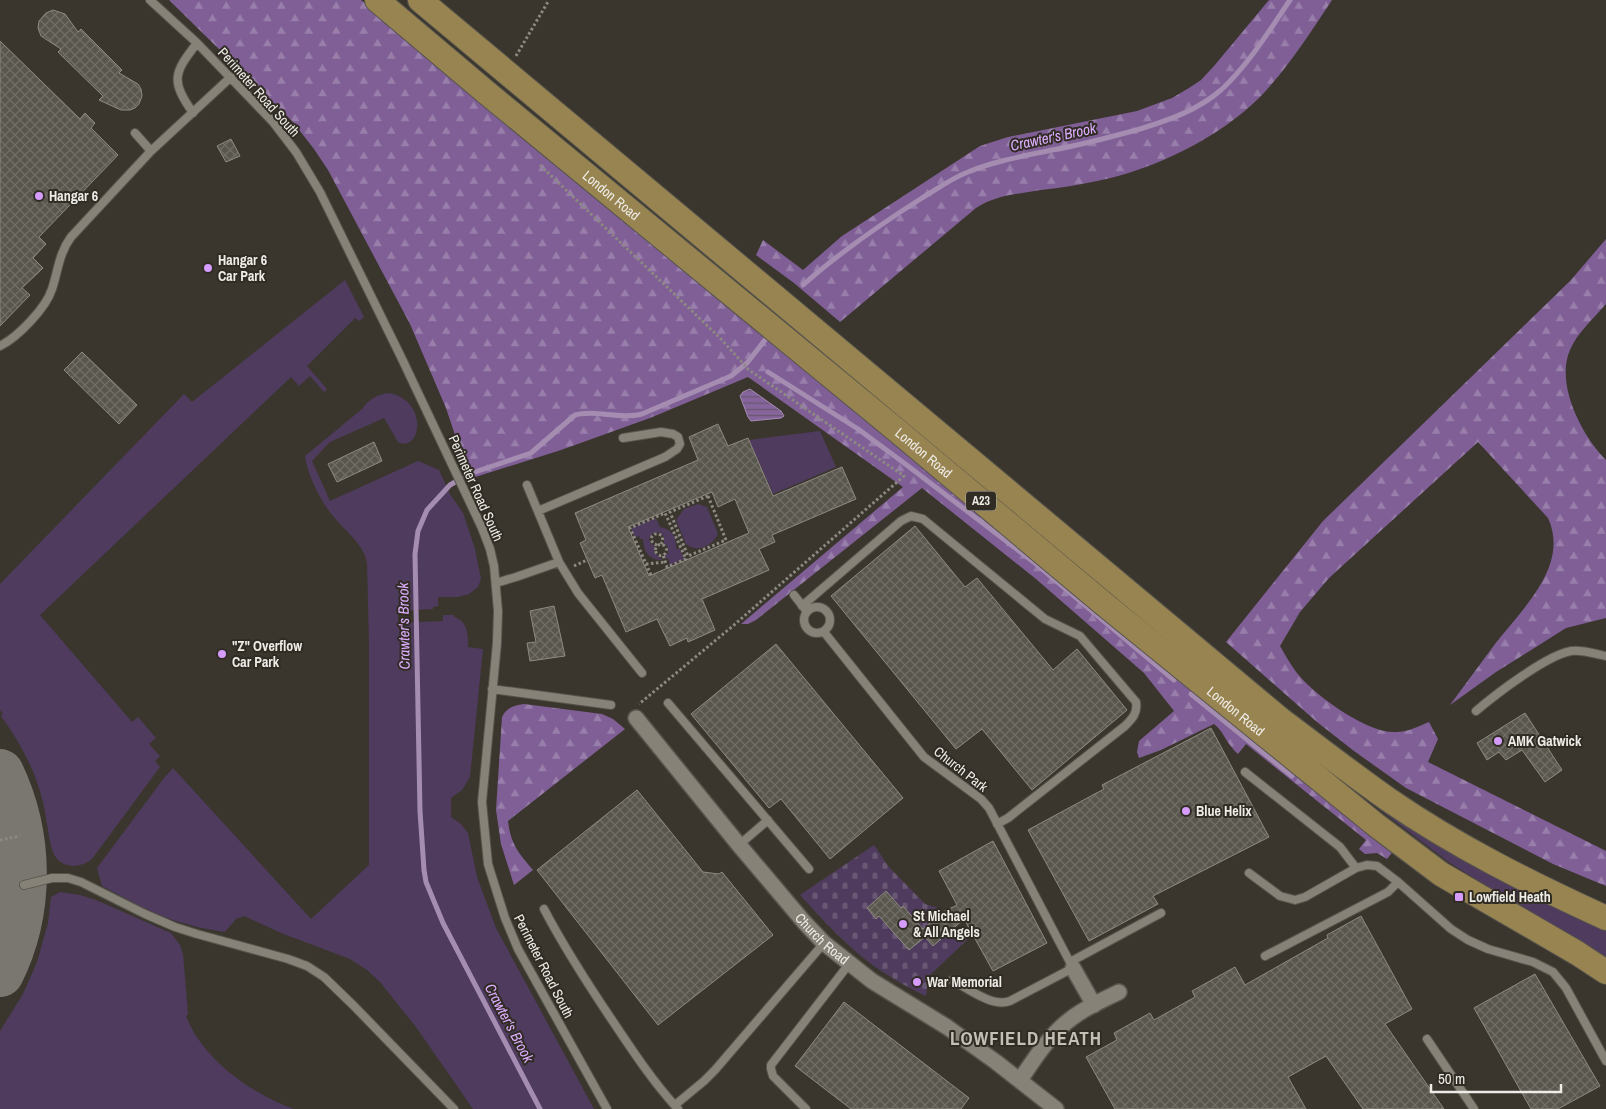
<svg xmlns="http://www.w3.org/2000/svg" width="1606" height="1109" font-family="'Archivo Narrow',sans-serif">
<style>
.green{fill:#4f3b5d}
.forest{fill:url(#forest-firs)}
.cemetery{fill:url(#cemetery-stones)}
.water{fill:url(#water-rules);stroke:#a58db2}
.lines{fill:none;stroke-linecap:round;stroke-linejoin:round}
.stream{stroke:#a58db2;stroke-width:5}
.taxiway{stroke:#7a7670;stroke-width:48}
.building{fill:url(#building-cross-hatch);stroke:#8e8a80;fill-rule:evenodd}
.lane-casing{stroke:#56544c;stroke-width:10}
.street-casing{stroke:#56544c;stroke-width:18}
.primary-casing{stroke:#56544c;stroke-width:26}
.path{stroke:#8c8982;stroke-width:3;stroke-dasharray:2.5 2.5;stroke-linecap:butt}
.lane{stroke:#868278;stroke-width:8}
.street{stroke:#868278;stroke-width:15}
.primary{stroke:#988450;stroke-width:24}
.poi-dot{fill:#d59cfb;stroke:#302c24;stroke-width:2}
.labels{text-anchor:middle;stroke-width:4;stroke-linejoin:round;paint-order:stroke}
.shield{fill:#302c24;stroke:#b5b2ac;stroke-width:1}
.shield-label{font-size:12px;font-weight:bold;fill:#eeece7}
.street-label{font-size:14px;fill:#eeece7;stroke:#302c24}
.poi-label{font-size:14px;font-weight:bold;fill:#eeece7;stroke:#302c24;text-anchor:start}
.water-label{font-size:15px;font-style:italic;fill:#dcacfd;stroke:#302c24}
.district-label{font-size:19px;font-weight:bold;letter-spacing:1px;fill:#c3bfb5;stroke:#302c24}
</style>
<defs>
<pattern id="forest-firs" width="22" height="20" patternUnits="userSpaceOnUse" patternTransform="scale(1.25)"><rect width="22" height="20" fill="#805f96"/><path d="M5 1l3.5 6h-7zM16 11l3.5 6h-7z" fill="#987eaa"/></pattern>
<pattern id="cemetery-stones" width="16" height="16" patternUnits="userSpaceOnUse" patternTransform="scale(1.25)"><rect width="16" height="16" fill="#4f3b5d"/><path d="M2 7V4a2 2 0 0 1 4 0v3zM10 15v-3a2 2 0 0 1 4 0v3z" fill="#695874"/></pattern>
<pattern id="water-rules" width="6" height="5" patternUnits="userSpaceOnUse" patternTransform="scale(1.25)"><rect width="6" height="5" fill="#86649c"/><path d="M0 2.5h6" fill="none" stroke="#665670"/></pattern>
<pattern id="building-cross-hatch" width="8" height="8" patternUnits="userSpaceOnUse" patternTransform="scale(1.25)"><rect width="8" height="8" fill="#59564d"/><path d="M0 0l8 8M0 8l8-8" fill="none" stroke="#716e67"/></pattern>
</defs>
<rect width="100%" height="100%" fill="#3a362e"/>
<path class="green" d="M345,280L364,317L359,321L355,318L307,366L327,389L324,392L310,376L299,386L291,377L40,615L132,722L138,717L156,738L149,744L160,756L155,761L160,767L92,859C81,868 63,869 55,856C49,847 46,811 42,799C35,769 19,741 1,716L3,714L0,710V584L184,394L192,402Z
M390,393C429,402 421,453 398,442L384,418L330,442L312,461L330,501L418,461L439,470L450,494L463,513L475,549L481,579L478,587L469,594L458,597H438V606L433,607V609L398,611V623L443,621V615H454V617C468,621 468,635 468,647L483,649L470,777L462,790L451,798V817L461,824L468,833L477,877L496,928L594,1109H473L416,1027L380,982L367,970L350,959L281,933L244,916L236,919L225,932C212,930 199,928 187,924C157,917 129,900 102,886L97,868L164,778L173,768L311,919L369,865V644L367,563C364,544 345,531 333,516C321,502 307,474 305,456L362,409C369,399 378,394 390,393Z
M820,431L836,467L773,494L749,440Z
M698,504L707,507L718,534C713,545 697,554 686,544L676,520L684,509Z
M656,518L660,527C672,529 677,537 676,549L679,548L684,559L670,565L668,558L665,559L664,557L668,553V547L664,543V537L661,533C655,531 651,533 649,539L651,544L655,546L654,552L662,560C648,560 644,551 643,539H640L639,536L635,538L631,528Z
M1338,775L1606,927V961L1450,863L1371,803Z
M60,892L80,895L96,900L171,933L180,945L183,954L188,1014L186,1016C203,1060 252,1094 294,1109H0V1031L23,994L37,962L48,923L51,897Z"/>
<path class="forest" d="M169,0H361L745,320L1395,849L1387,859L1377,853L1365,854L1359,849L1366,840L1246,744L1238,754C1227,745 1223,730 1214,724L1161,750L1139,758L1137,752L1139,741L1174,711L1144,673L1036,579L922,488L756,620L748,624H741L903,487L748,377L650,418L561,450L472,478L462,456L446,408L410,324L328,170L314,149L293,122Z
M1269,0H1332C1310,33 1288,68 1260,97C1219,138 1153,170 1097,181C1079,185 1060,188 1041,190C1018,194 996,195 976,208L840,322L794,283L756,255L763,240L803,270L842,236L980,146L1008,137L1137,111L1172,98L1189,88L1201,80L1214,66Z
M1606,239V304C1594,318 1577,333 1570,350C1555,384 1582,436 1606,460V618L1566,628L1496,672L1450,705C1465,685 1480,664 1495,644C1522,609 1570,566 1548,518L1478,442L1329,578L1300,612L1280,646C1287,658 1294,671 1304,681C1322,700 1370,734 1396,732C1408,732 1419,726 1429,722L1438,739L1428,762L1606,851V886L1553,864L1406,788L1354,751L1317,722L1226,642L1323,521L1571,280Z
M524,704L602,714L613,719L625,729L508,821C511,845 518,852 533,870L514,885L501,844L496,810L502,717C506,708 514,705 524,704Z"/>
<path class="cemetery" d="M874,845L888,866L925,904L938,908L967,940L929,976L926,996C905,986 884,974 866,960C842,941 821,918 800,895Z"/>
<path class="water" d="M750,389L781,411L784,416L781,418L751,421L748,417L740,396L743,392Z"/>
<g class="lines">
<path class="stream" d="M803,285C840,252 881,224 922,198C937,189 952,178 968,172C995,161 1024,156 1052,150C1082,145 1111,137 1140,129C1169,120 1198,110 1221,90C1249,64 1269,31 1290,0
M768,372L858,429L908,466L1035,563L1174,680
M1191,694L1292,776
M540,1109L443,923L426,882L424,870L420,811L415,554L418,531L427,510L450,485L469,474L531,453L575,415C596,409 619,420 642,414L731,376L747,363L765,340"/>
<path class="taxiway" d="M0,773C30,836 31,910 0,973"/>
</g>
<path class="building" d="M53,10L65,14L78,32L81,29L122,70L119,73L138,84L141,89L142,96L139,104L135,108L130,110H121L99,100L103,96L58,52L61,49L41,36L38,28L39,21L46,13Z
M0,41L80,119L85,113L95,123L91,128L118,155L39,237L46,244L33,258L43,268L22,288L30,295L0,326Z
M231,139L240,156L226,162L217,146Z
M82,352L137,405L119,424L64,370Z
M718,424L728,446L748,438L773,496L842,467L856,499L772,535L775,542L759,549L769,570L702,599L715,630L688,642L687,638L670,646L657,619L626,632L602,575L595,578L580,543L586,540L575,513L698,460L689,437ZM712,492L718,507L735,499L749,533L649,576L628,527Z
M374,442L382,461L337,482L328,464Z
M915,526L965,587L977,578L1053,670L1077,649L1127,710L1032,790L982,729L956,749L831,596Z
M554,606L565,656L530,661L527,643L536,642L530,611Z
M776,644L903,798L830,859L781,799L769,808L691,714Z
M1525,713L1562,770L1545,782L1522,750L1506,760L1499,752L1487,760L1477,743Z
M1211,728L1269,837L1153,896L1158,904L1089,941L1028,830L1104,789L1102,785Z
M637,790L703,872L719,874L722,872L773,935L658,1025L537,870Z
M993,841L1047,943L993,971L964,919L933,946L925,937L909,950L879,916L876,919L867,908L886,891L901,908L903,906L923,929L943,912L957,905L939,871Z
M1361,916L1412,1009L1385,1024L1444,1109H1363L1326,1056L1288,1077L1306,1109H1115L1086,1057L1117,1040L1114,1033L1150,1013L1154,1020L1195,997L1192,991L1235,967L1245,985L1328,938L1327,935Z
M1535,974L1600,1086L1558,1109H1531L1474,1008Z
M844,1002L969,1098L961,1109H851L795,1066Z"/>
<g class="lines">
<g class="lane-casing">
<path id="lane" d="M150,0L197,43L273,122L296,152L320,192L403,361L482,528L490,549L494,566L498,611L497,643L482,802L488,864L505,918L518,949L607,1109
M193,113C170,80 174,73 197,43
M135,133L151,151
M0,346C18,337 46,308 52,289C58,271 59,253 71,237L151,151L231,77
M527,485L559,562
M538,511L665,457L677,449L680,444L678,437L673,434L661,432L623,438
M496,583L516,577L559,562L578,593L642,673
M794,595L805,609
M802,606L901,521L911,516L923,519L1045,619L1080,636L1136,702C1138,713 1132,719 1125,726L1008,818L997,824
M804 620a13 13 0 1 1 26 0a13 13 0 1 1-26 0Z
M824,632L924,757L981,799L989,808L1073,968L1010,1001C993,1008 967,988 952,980
M492,689L611,705
M668,703L809,869
M1476,711C1496,694 1547,655 1571,651C1582,649 1595,654 1606,656
M1245,772L1340,847L1356,868
M739,845L768,820
M1249,873L1280,896L1295,900L1305,897L1356,868L1367,865L1377,866L1398,882L1451,929L1468,940L1488,949L1533,962L1553,972L1566,988L1606,1061
M24,885L52,878H68L81,882L145,914L175,927L197,934L288,959L307,966L324,977L353,1005L454,1109
M544,909C565,949 589,986 614,1023C634,1053 654,1083 678,1109
M1265,956L1388,892L1398,882
M1070,962L1161,913
M1427,1039L1474,1109
M675,1105L704,1081L715,1070L824,943
M806,1109L773,1076L771,1069V1065L849,964"/>
</g>
<g class="street-casing">
<g id="street">
<path id="s1" d="M636,718L739,845L804,922L824,943L872,981L947,1027L996,1062L1056,1109"/>
<path d="M1073,968L1094,1005"/>
<path d="M1020,1080C1035,1058 1050,1034 1072,1018C1086,1007 1103,1000 1119,992"/>
</g>
</g>
<g class="primary-casing">
<g id="primary">
<path id="s2" d="M377,0L487,93L900,433L1104,604L1376,825L1441,874L1577,953L1606,972"/>
<path d="M420,0L1280,719C1316,746 1352,774 1389,800C1457,847 1532,884 1606,918"/>
</g>
</g>
<path class="path" d="M516,56L549,0
M540,165L720,338L749,370L904,476L734,625L639,704
M708,496L726,540L688,556L670,512Z
M655.5 550a5.5 5.5 0 1 1 11 0a5.5 5.5 0 1 1-11 0Z
M657,545L654,544L651,540L652,536L655,534H659L662,536L663,541L661,544
M646,564L665,562
M574,566L587,560
M651,575L630,528L665,513L686,559L667,567L663,555
M0,840L20,836"/>
<use href="#lane" class="lane"/>
<use href="#street" class="street"/>
<use href="#primary" class="primary"/>
</g>
<g class="poi-dot">
<circle cx="39" cy="196" r="5"/>
<circle cx="208" cy="268" r="5"/>
<circle cx="222" cy="654" r="5"/>
<circle cx="1498" cy="741" r="5"/>
<circle cx="1186" cy="811" r="5"/>
<rect x="1454" y="892" width="10" height="10" rx="2.5"/>
<circle cx="903" cy="924" r="5"/>
<circle cx="917" cy="982" r="5"/>
</g>
<g class="labels">
<rect class="shield" x="966" y="491.5" width="30" height="19" rx="4"/>
<g class="shield-label">
<text x="981" y="505">A23</text>
</g>
<g class="street-label">
<text transform="translate(259 92) rotate(48)" y="5">Perimeter Road South</text>
<text dy="5" stroke="none"><textPath href="#s2" startOffset="305">London Road</textPath></text>
<text dy="5" stroke="none"><textPath href="#s2" startOffset="710">London Road</textPath></text>
<text transform="translate(476 488) rotate(66)" y="5">Perimeter Road South</text>
<text dy="5" stroke="none"><textPath href="#s2" startOffset="1115">London Road</textPath></text>
<text transform="translate(961 769) rotate(38)" y="5">Church Park</text>
<text dy="5" stroke="none"><textPath href="#s1" startOffset="289">Church Road</textPath></text>
<text transform="translate(544 966) rotate(63)" y="5">Perimeter Road South</text>
</g>
<g class="poi-label">
<text x="49" y="201">Hangar 6</text>
<text x="218" y="265">Hangar 6<tspan x="218" dy="16">Car Park</tspan></text>
<text x="232" y="651">"Z" Overflow<tspan x="232" dy="16">Car Park</tspan></text>
<text x="1508" y="746">AMK Gatwick</text>
<text x="1196" y="816">Blue Helix</text>
<text x="1469" y="902">Lowfield Heath</text>
<text x="913" y="921">St Michael<tspan x="913" dy="16">&amp; All Angels</tspan></text>
<text x="927" y="987">War Memorial</text>
</g>
<g class="water-label">
<text transform="translate(1053 137) rotate(-12)" y="5">Crawter's Brook</text>
<text transform="translate(404 626) rotate(-91)" y="5">Crawter's Brook</text>
<text transform="translate(509 1023) rotate(62)" y="5">Crawter's Brook</text>
</g>
<g class="district-label">
<text x="1026" y="1045">LOWFIELD HEATH</text>
</g>
</g>
<path d="M1431 1084v8h130v-8" fill="none" stroke="#eeece7" stroke-width="2.5"/>
<text x="1438" y="1084" font-size="15" fill="#eeece7" stroke="#302c24" stroke-width="4" paint-order="stroke">50 m</text>
</svg>
